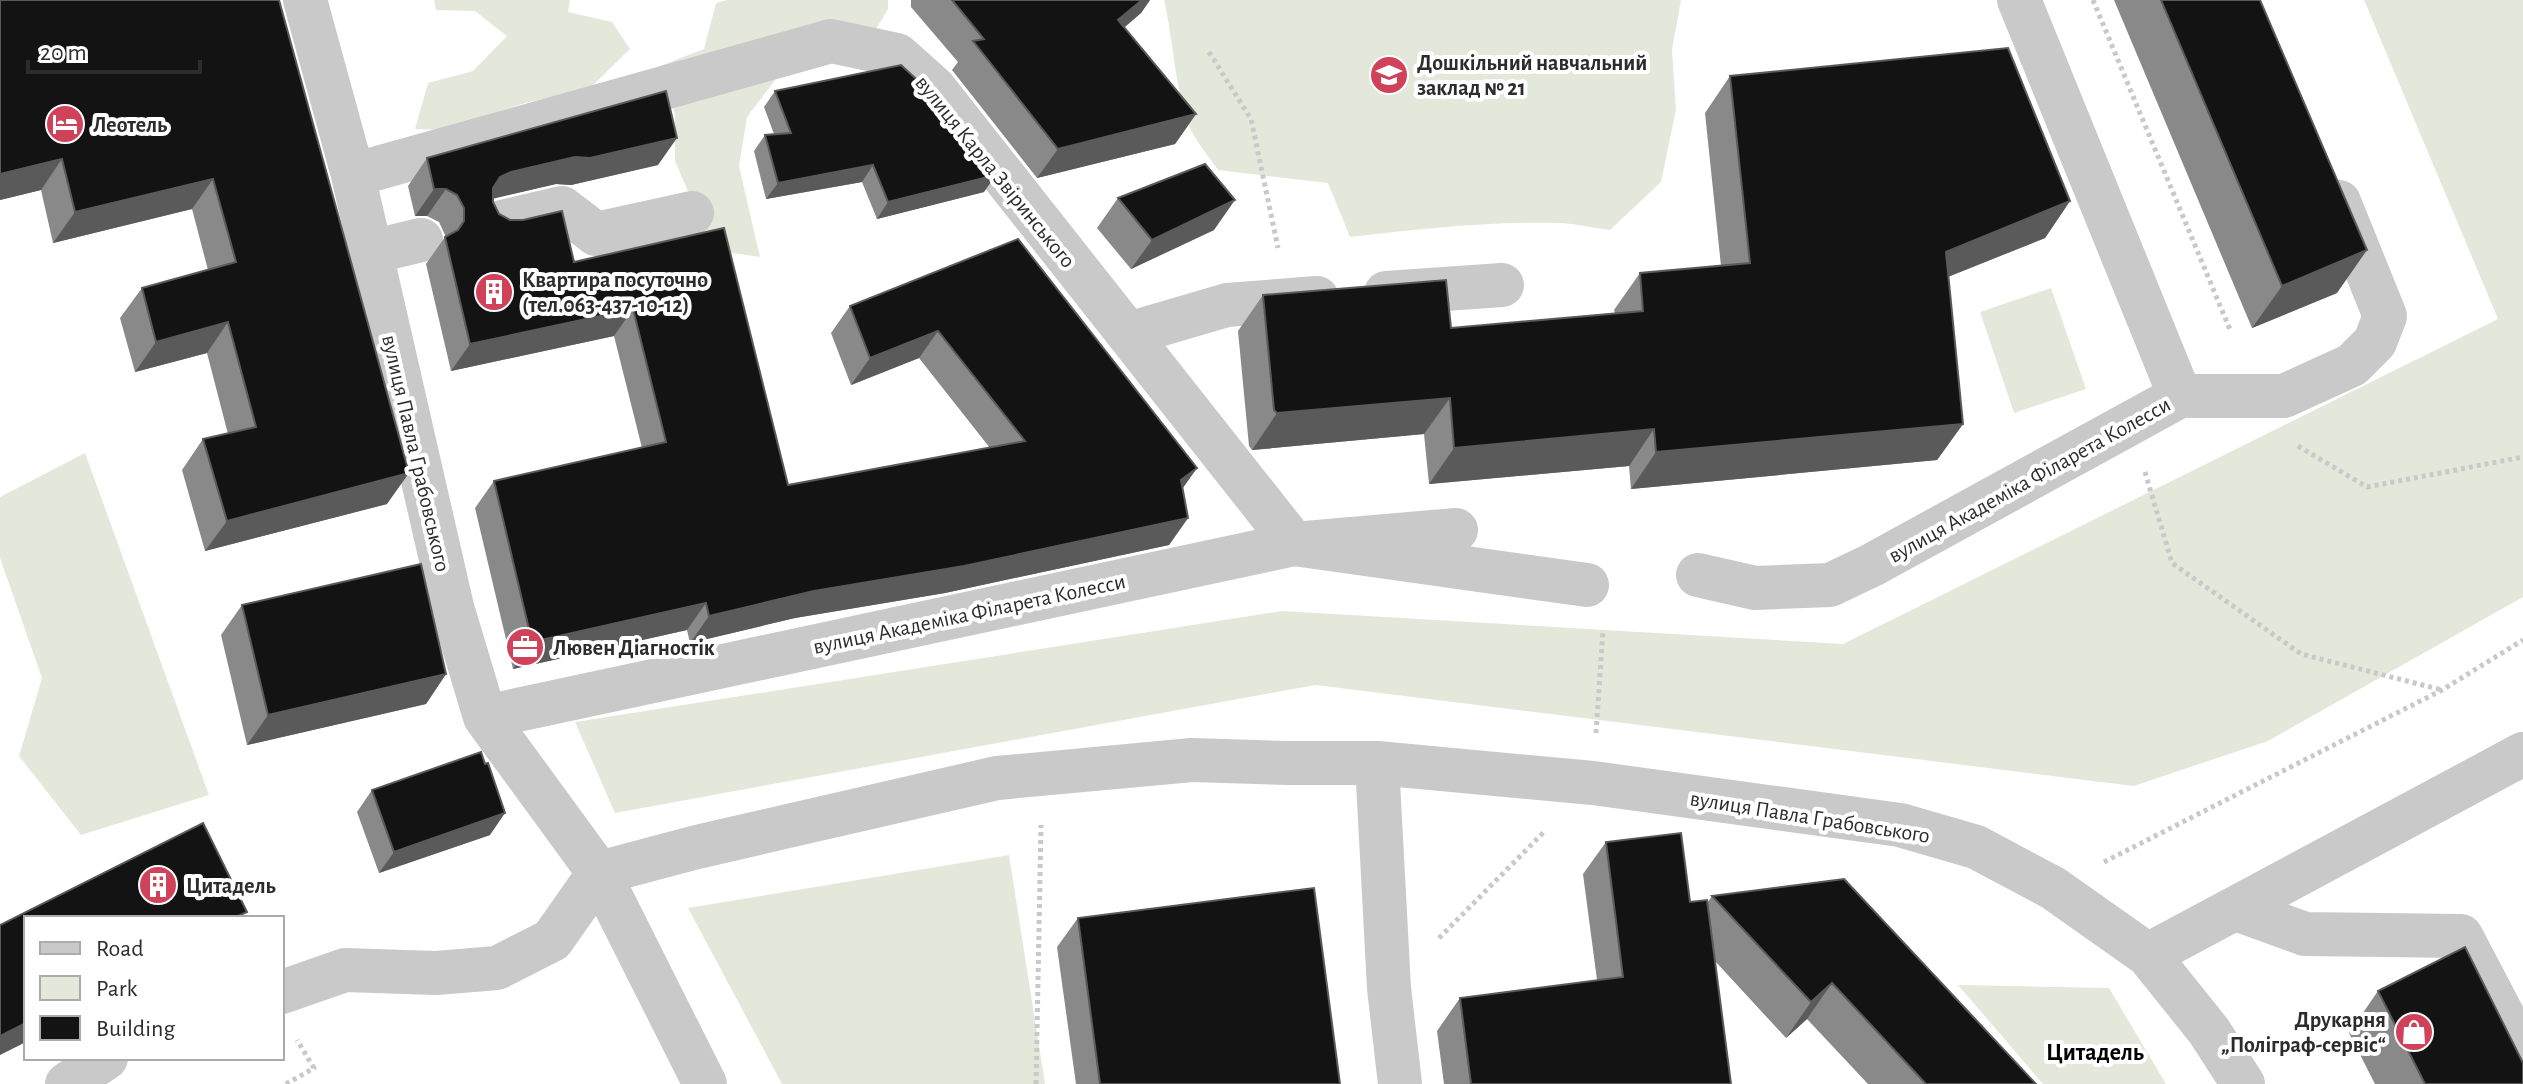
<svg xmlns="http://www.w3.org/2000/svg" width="2523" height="1084" font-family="'Alegreya Sans',sans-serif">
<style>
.green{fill:#e4e8db}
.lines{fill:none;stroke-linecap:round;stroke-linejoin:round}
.path{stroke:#c9c9c9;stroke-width:5;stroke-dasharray:4 4;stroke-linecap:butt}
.minor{stroke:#c9c9c9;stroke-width:44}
.wall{fill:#898989}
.shaded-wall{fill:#5a5a5a}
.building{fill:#131313;stroke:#5a5a5a;stroke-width:2}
.labels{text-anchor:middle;stroke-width:8;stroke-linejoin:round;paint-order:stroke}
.poi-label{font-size:22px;font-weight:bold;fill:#2c2c2c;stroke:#fff;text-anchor:start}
.street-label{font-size:22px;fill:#2c2c2c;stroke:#fff}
.neighbourhood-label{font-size:24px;font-weight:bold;fill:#000;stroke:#fff}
</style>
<rect width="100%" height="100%" fill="#fff"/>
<path class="green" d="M434,0H570L568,12L612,22L630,49L589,89L525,103L443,130L415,129L428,83L473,71L507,36L475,11L436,10Z
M727,0H888V9L863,51L776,79L747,117L739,166L760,257L713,250L675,161V114L660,66L704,49L716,3Z
M1164,0H1681L1672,50L1676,110L1661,182L1610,230C1594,228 1577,224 1561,223C1491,221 1420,229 1350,237L1328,183L1218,170C1209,157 1197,143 1190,128C1174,87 1174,43 1164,0Z
M2364,0H2523V597L2268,741L2134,786L1315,685L615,813L575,722L1282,611L1843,644L2498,319Z
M2051,288L2086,389L2014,413L1980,312Z
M85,453L209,795L81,835L19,756L42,678L0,558V497Z
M1009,855L1045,1084H782L688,908Z
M1958,985L2109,988L2166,1084H2043Z"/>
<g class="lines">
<path class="path" d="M2093,0L2231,332
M1209,52L1251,119L1278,248
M2298,446L2367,487L2523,457
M2145,472L2172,563L2301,654L2442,690
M1596,733L1603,631
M2104,862L2442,690L2523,640
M1439,938L1545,831
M286,1084L314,1068L297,1040
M1036,1084L1041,825"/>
<path class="minor" d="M305,0L353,175L452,607L485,717L599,873L705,1084
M353,175L831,41L897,55L934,88L1294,544L1587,585
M498,223L562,208L596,234L692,213
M371,252L421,240
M1386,293L1502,285
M1128,334L1227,305L1317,298
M2180,396H2284L2352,365L2375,342L2385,316L2339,202
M1698,575L1755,588L1830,585L1872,565L2180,396L2019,0
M485,717L1294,544L1456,530
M1377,763L1389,988L1400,1084
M2236,909L2305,934L2461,936L2523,1054
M2148,955L2523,754
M282,992L345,970L436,973L497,968L552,940L599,873L697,847L997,778L1192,760L1287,763H1377L1593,783L1900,825L1976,847L2053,888L2148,955L2209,1031L2243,1084
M67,1084L106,1058"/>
</g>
<path class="wall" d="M0,0H279L387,504L205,551L182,470L203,439L228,434L207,353L135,372L120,318L142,288L208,270L192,209L53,243L41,190L0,200Z
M911,0H1150L1141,13L1124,28L1196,114L1175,144L1037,178L952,70L958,62L911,7Z
M2114,0H2260L2337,293L2252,328Z
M1730,76L2070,201L2045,238L1948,277L1963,424L1937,460L1631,489L1629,466L1429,484L1424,434L1252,450L1249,446L1238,331L1263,295L1451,328L1615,313L1614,310L1640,273L1721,266L1705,113Z
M775,91L984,192L877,219L862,182L766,199L754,151L765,135L774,134L764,107Z
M427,158L658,165L571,185L556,184L493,198V202L499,214L574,262L724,228L788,485L990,448L919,358L851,385L831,333L850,306L1018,239L1197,468L1182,488L1188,518L1169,545L945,593L795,618L690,643L687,630L513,669L475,508L494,481L642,448L614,336L451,371L426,264L445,237V235L439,222L427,216H415L408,186Z
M1118,198L1214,230L1131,269L1097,228Z
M242,605L446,674L426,704L247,745L221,635Z
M372,790L490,835L379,873L357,812Z
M1606,842L1690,902L1707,903L1712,896L2036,1084H1868L1807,1019L1786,1038L1715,961L1731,1084H1444L1437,1031L1460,998L1597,980L1583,874Z
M1078,918L1340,1084H1076L1057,947Z
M2378,991L2523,1084H2375L2349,1033Z"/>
<path class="shaded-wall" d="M1142,0H1150L1141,13L1097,50L1118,20Z
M1196,114L1175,144L1037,178L1058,149Z
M677,138L658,165L571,185L556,184L492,199L482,204L500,177L511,172L575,157Z
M62,159L41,190L0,200V174Z
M873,165L862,182L766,199L778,183Z
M996,175L984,192L877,219L888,202Z
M213,179L192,209L53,243L75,212Z
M434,189H446L427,216H415Z
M1235,200L1214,230L1131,269L1152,240Z
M2070,201L2045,238L1920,288L1946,252Z
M2367,250L2337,293L2252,328L2282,286Z
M633,309L614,336L451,371L470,344Z
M228,322L207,353L135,372L156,342Z
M938,331L919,358L851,385L870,358Z
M1450,398L1424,434L1252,450L1277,413Z
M1963,424L1937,460L1631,489L1656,452Z
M1654,429L1629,466L1429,484L1454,448Z
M1197,468L1178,495L1181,480Z
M409,473L387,504L205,551L227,521Z
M1188,518L1169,545L945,593L795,618L690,643L709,616L814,591Z
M706,603L687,630L513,669L532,642Z
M446,674L426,704L247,745L268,715Z
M505,813L490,835L379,873L394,852Z
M1832,983L1807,1019L1786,1038L1811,1002Z
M26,1023V1042L0,1055V1036Z"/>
<path class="building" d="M0,0H279L409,473L227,521L203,439L256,427L228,322L156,342L142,288L236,262L213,179L75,212L62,159L0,174Z
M952,0H1142L1118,20L1196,114L1058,149L973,41L984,39Z
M2161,0H2260L2367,250L2282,286Z
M2008,48L2070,201L1946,252L1963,424L1656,452L1654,429L1454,448L1450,398L1277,413L1274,410L1263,295L1446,280L1451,328L1643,311L1640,273L1750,263L1730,76Z
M901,65L927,89L996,175L888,202L873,165L778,183L765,135L791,133L775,91Z
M666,91L677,138L590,158L575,157L511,172L500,177L493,188V202L499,214L510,220H523L562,211L574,262L724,228L788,485L1025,441L938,331L870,358L850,306L1018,239L1197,468L1181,480L1188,518L964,566L814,591L709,616L706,603L532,642L494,481L666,442L633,309L470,344L445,237L458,230L464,221V208L457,195L446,189H434L427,158Z
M1205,164L1235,200L1152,240L1118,198Z
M421,564L446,674L268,715L242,605Z
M481,752L485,764L488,763L505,813L394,852L372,790Z
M203,823L247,912L234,918H26V1023L0,1036V925Z
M1681,833L1690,902L1707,900L1731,1084H1471L1460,998L1623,977L1606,842Z
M1844,879L2036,1084H1926L1832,983L1811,1002L1712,896Z
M1314,888L1340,1084H1100L1078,918Z
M2465,947L2523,1063V1084H2425L2378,991Z"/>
<defs>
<g id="school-disc" transform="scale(2)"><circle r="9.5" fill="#d0425a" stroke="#fff"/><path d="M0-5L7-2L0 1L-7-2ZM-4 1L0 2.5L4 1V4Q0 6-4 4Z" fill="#fff"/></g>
<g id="hotel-disc" transform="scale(2)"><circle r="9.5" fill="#d0425a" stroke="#fff"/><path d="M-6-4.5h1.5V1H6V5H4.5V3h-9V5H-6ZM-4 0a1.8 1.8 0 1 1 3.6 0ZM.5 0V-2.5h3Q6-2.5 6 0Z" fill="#fff"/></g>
<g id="building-disc" transform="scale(2)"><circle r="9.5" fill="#d0425a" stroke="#fff"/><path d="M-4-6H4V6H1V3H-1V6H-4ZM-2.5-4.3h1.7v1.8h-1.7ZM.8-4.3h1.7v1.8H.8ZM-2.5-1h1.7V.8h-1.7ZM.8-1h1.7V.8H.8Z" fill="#fff"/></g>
<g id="office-disc" transform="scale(2)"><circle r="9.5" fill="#d0425a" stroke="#fff"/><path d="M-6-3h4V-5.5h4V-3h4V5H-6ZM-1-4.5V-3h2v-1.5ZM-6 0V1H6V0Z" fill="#fff"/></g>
<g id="shop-disc" transform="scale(2)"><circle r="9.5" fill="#d0425a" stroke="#fff"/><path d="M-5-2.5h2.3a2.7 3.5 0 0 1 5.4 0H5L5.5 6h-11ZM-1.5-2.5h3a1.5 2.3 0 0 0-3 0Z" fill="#fff"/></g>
</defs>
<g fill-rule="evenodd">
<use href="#school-disc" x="1389" y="75"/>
<use href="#hotel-disc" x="65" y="124"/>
<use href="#building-disc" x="494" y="292"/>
<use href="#office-disc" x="525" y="647"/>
<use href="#building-disc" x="158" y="885"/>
<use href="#shop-disc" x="2414" y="1032"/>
</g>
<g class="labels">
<g class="poi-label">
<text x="1417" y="70">Дошкільний навчальний<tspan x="1417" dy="25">заклад № 21</tspan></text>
<text x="93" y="132">Леотель</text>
<text x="522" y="287">Квартира посуточно<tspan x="522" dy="25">(тел.063-437-10-12)</tspan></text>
<text x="553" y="655">Лювен Діагностік</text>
<text x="186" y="893">Цитадель</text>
<text x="2386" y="1027" text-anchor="end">Друкарня<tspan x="2386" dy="25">„Поліграф-сервіс“</tspan></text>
</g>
<g class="street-label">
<text transform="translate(996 171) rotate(51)" y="8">вулиця Карла Звіринського</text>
<text transform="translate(417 453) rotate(77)" y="8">вулиця Павла Грабовського</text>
<text transform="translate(2029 479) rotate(-29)" y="8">вулиця Академіка Філарета Колесси</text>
<text transform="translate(969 613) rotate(-12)" y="8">вулиця Академіка Філарета Колесси</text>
<text transform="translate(1810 816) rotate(9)" y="8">вулиця Павла Грабовського</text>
</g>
<g class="neighbourhood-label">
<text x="2095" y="1060">Цитадель</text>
</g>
</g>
<rect x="24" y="916" width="260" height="144" fill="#ffffff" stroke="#ababab" stroke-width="2"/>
<rect x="40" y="942" width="40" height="12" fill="#c9c9c9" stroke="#ababab" stroke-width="2"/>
<text x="96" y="956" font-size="24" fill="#2c2c2c">Road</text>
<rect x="40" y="976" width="40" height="24" fill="#e4e8db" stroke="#ababab" stroke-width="2"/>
<text x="96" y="996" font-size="24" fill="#2c2c2c">Park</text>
<rect x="40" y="1016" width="40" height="24" fill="#131313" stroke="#ababab" stroke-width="2"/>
<text x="96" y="1036" font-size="24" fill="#2c2c2c">Building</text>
<path d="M28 60v12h172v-12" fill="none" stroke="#2c2c2c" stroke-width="4"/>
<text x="40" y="60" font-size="24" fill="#2c2c2c" stroke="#ffffff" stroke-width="6" paint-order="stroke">20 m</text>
</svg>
